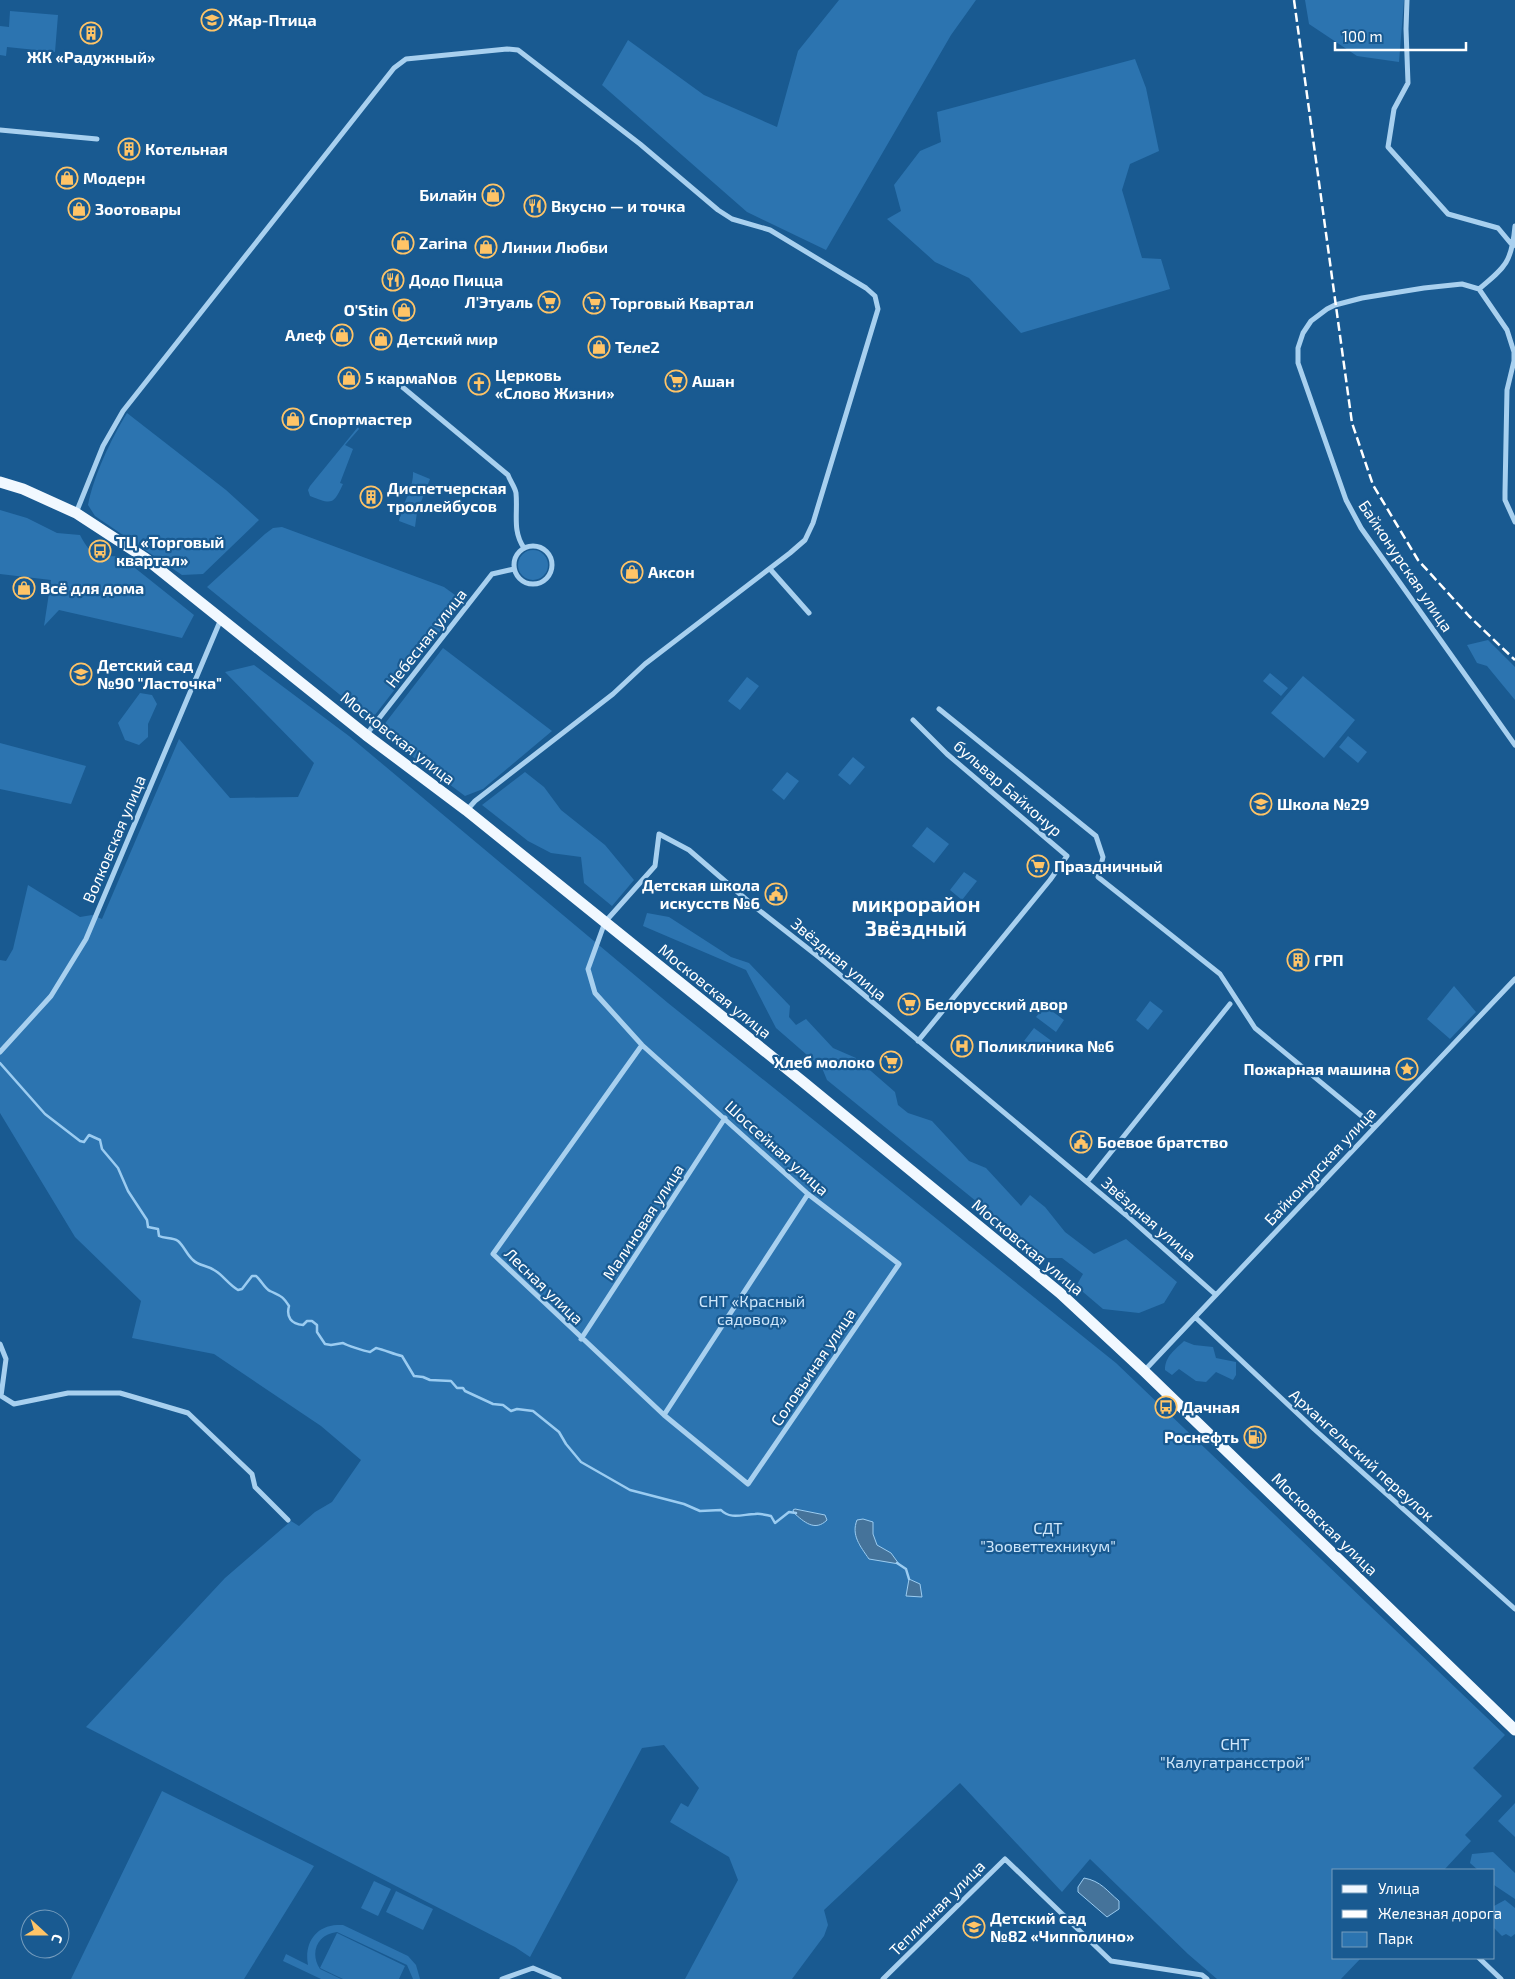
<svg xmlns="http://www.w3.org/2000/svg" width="1515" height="1979" font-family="'Exo 2',sans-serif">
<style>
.green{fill:#2c74b0;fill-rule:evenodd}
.water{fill:#45739a;stroke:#9bccf1}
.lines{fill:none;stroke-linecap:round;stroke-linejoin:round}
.stream{stroke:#9bccf1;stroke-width:2.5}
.street{stroke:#a8d0ef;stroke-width:5}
.primary{stroke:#f1f8ff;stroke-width:11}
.rail{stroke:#fff;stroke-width:2.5;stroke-dasharray:9 4;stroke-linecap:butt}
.labels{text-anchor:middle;stroke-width:4.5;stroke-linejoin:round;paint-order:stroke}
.poi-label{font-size:16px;font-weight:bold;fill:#fff;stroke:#195a91;text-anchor:start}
.street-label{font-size:16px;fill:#fff;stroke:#195a91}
.park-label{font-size:16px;fill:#cfe7fb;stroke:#195a91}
.district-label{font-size:21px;font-weight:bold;fill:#fff;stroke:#195a91}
</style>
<rect width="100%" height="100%" fill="#195a91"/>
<path class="green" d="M839,0H976L951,35L826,250L747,212L602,85L628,40L704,95L777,127L798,51Z
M1305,0H1404L1399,62L1357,56L1309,24Z
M10,11L58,15L55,52L7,47L6,56L0,55V26L9,27Z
M1135,59L1146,88L1159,151L1130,164L1122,190L1142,258L1161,259L1170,289L1021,333L969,278L935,262L887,219L901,211L894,185L920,151L941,142L937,112Z
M127,413L226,490L259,520L203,574L182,575L95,516L88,505C94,475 111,439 127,413Z
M358,427L359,429L345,445L353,449L340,483L343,484C333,506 331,504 310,496L308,490L310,486Z
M413,472L430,479L417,512L415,527L399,521C402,504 414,487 413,472Z
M0,510L27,518L57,533L80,535C91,556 96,557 120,556L194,615L182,638L59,610L44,626L51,580L0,574Z
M282,527L444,587L455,595L457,604L452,616L371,720L207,587L265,534L273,528Z
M518 565a15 15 0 1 1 30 0a15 15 0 1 1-30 0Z
M1488,640L1515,667V700L1487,666L1477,663L1467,645Z
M443,648L552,731L483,789L465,796L385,736L383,726Z
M254,665L349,736L668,1003L1116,1363L1505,1735L1473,1768L1502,1796L1465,1835L1471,1841L1444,1870H1334V1958H1361L1341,1979H1217L1188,1954L1090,1859L1062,1892L960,1783L824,1910L828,1925L824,1936L792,1979H685L738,1880L729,1857L670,1822L681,1803L688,1807L699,1788L664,1745L642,1748L530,1957L515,1947L86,1727L225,1578L291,1521L299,1526L315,1512L332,1502L361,1460L321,1426L214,1354L132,1338L141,1301L75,1237L0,1113V960L6,961L13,949L28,885L80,917L92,915L102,919L179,739L230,798L298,797L314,763L225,672ZM873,1522V1534L877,1546L891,1553L858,1544Z
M1270,673L1288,688L1281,696L1263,681Z
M1303,676L1355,720L1324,758L1271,713Z
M747,677L759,686L740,710L728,701Z
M140,693L152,695L157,704L148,724V737L139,745L125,740L118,723Z
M1348,736L1367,752L1358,763L1339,747Z
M0,743L86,766L71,804L0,789Z
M853,757L865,767L850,785L838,775Z
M525,772L544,787L561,810L605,845L634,880L612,906L584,883L581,857L551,853L528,841L482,805Z
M787,772L799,781L784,800L772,790Z
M927,827L949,844L934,863L912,846Z
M964,872L977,881L962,900L950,890Z
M647,913L669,917L731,957L749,963L790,1006L789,1017L796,1025L806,1019L833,1048L856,1058L895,1092L898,1105L908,1113L932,1121L969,1161L986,1168L1021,1206L1030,1195L1045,1207L1065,1232L1094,1254L1126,1239L1177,1282L1164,1303L1139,1313L1103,1309L1076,1286L1083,1274L1062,1258H1046L827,1080L822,1068L776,1028L746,970L643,926Z
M1454,986L1476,1012L1450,1039L1427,1019Z
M1150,1001L1163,1011L1148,1030L1136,1020Z
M1045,1006L1064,1020L1056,1032L1036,1017Z
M1034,1028L1053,1042L1043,1055L1024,1041Z
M1184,1341L1194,1345L1213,1347L1216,1358L1236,1362V1375L1233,1380L1216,1372L1206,1382L1196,1381L1179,1369L1172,1375L1165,1370C1165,1356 1175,1350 1184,1341Z
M162,1791L314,1866L244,1979H71Z
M1515,1803V1837L1498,1821Z
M1493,1852L1515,1873V1899L1494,1885V1870H1478L1470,1863L1472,1854Z
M374,1881L391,1889L378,1916L361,1908Z
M396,1891L433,1909L423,1930L386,1912Z
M1505,1900L1515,1908V1934L1511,1937L1506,1934L1502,1936L1494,1928V1906Z
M337,1925H343L408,1956L416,1965L420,1979H413L407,1965L337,1932C318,1934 309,1952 320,1969L341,1979H321L283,1961L286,1954L308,1965C304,1944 315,1926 337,1925Z
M337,1933L405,1966L399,1979H343L320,1968Z"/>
<path class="water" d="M795,1509L825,1515L827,1520C815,1532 804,1522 794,1513L793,1510Z
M863,1519L873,1522V1534L877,1545L891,1553L899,1564L869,1559C860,1546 851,1535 857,1520Z
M909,1579L920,1584L922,1597L906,1596Z
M1084,1878C1101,1881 1107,1891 1119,1901V1909L1107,1917L1078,1892V1887Z"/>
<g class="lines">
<path class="stream" d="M0,1063L45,1114L80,1141L84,1142L89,1135L100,1140L102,1149L118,1168L128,1191L147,1220L148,1227L158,1229L159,1236C165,1239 172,1237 178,1241C184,1246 187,1255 193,1260C199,1266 207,1265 214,1270C223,1275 228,1284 238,1290L242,1289L252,1276H256C261,1280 265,1289 270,1291C280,1296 282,1295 289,1306C286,1317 291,1324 303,1325L307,1321H312L317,1325V1332L325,1344L331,1345L343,1343C346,1345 364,1351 370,1352L376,1348C385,1350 393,1354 402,1356L414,1376L423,1377L430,1380L451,1381L457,1388H463L465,1391L493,1404L503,1405L511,1411L517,1409L533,1411L559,1432L566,1444L581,1462L630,1490L684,1504L700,1511L721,1510C730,1520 744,1514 755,1514C760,1513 766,1515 771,1516L775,1523L789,1512L796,1513
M897,1563L906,1569L909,1579"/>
<path class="street" d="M1407,0L1406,29L1408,83L1394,109L1388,147L1448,214L1498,228L1513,246
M0,130L97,139
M1479,289C1506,267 1512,261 1515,226
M394,380L508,475C510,481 515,487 516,493C518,513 512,531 524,548
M76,513L103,446L123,411L394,68L406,59L507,49L518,50L640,144L718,210L732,219L770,230L866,288L875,296L878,309L813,523L805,540L790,553L645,664L613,694L475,801L467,810
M1515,522L1505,500V492L1507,390L1514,361V352L1507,330L1479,289L1462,284L1424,288L1362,298L1335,305L1327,309L1311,321L1303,333L1298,348V363L1346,500L1361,528L1515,745
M514 565a19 19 0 1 1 38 0a19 19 0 1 1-38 0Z
M770,569L809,613
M939,709L1096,836L1103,857L1098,877L1220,974L1255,1028L1375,1127
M913,720L947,754L1067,856L1050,880L918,1041
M366,735L492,574L514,569
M642,1045L493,1254L664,1415L748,1484L899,1264L808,1194L642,1045L595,993L588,969L605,922L655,866L659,834L689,850L755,907L820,958L1126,1215L1216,1295
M0,1052L51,996L86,939L221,619
M1087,1182L1230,1004
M1195,1317L1314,1429L1515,1609
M581,1339L725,1118
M0,1344L6,1359L1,1396L14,1404L68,1393H120L188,1413L252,1474L255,1487L288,1520
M1144,1371L1515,979
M664,1415L808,1194
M1479,1958L1501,1979
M502,1979L533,1968L559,1979
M883,1979L1005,1859L1111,1961L1202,1975L1207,1979"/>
<path class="primary" d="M0,482L23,489L76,513L145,558L366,735L466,810L802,1081L1060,1293L1144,1371L1515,1730"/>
<path class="rail" d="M1294,0L1352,423L1373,485L1418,560L1469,616L1515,660"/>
</g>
<defs>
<g id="school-ring" transform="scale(1.125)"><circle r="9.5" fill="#195a91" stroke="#ffc467" stroke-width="1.5"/><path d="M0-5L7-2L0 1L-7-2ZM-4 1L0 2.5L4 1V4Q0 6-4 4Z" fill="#ffc467"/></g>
<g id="building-ring" transform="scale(1.125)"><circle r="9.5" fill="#195a91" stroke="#ffc467" stroke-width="1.5"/><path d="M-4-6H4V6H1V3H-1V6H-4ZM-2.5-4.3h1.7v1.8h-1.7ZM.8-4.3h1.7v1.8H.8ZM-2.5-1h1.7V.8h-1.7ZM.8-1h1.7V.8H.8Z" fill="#ffc467"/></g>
<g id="shop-ring" transform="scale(1.125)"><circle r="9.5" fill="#195a91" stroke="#ffc467" stroke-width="1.5"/><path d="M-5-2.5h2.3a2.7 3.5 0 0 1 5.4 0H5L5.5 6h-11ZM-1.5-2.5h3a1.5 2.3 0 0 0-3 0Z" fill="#ffc467"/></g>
<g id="restaurant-ring" transform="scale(1.125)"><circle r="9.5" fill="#195a91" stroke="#ffc467" stroke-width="1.5"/><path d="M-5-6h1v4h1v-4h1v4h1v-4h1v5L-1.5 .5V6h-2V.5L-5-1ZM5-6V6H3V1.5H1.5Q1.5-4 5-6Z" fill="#ffc467"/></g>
<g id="supermarket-ring" transform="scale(1.125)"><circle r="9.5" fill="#195a91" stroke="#ffc467" stroke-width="1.5"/><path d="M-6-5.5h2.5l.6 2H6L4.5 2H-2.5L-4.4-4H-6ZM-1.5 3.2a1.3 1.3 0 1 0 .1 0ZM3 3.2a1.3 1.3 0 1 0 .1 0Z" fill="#ffc467"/></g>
<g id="church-ring" transform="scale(1.125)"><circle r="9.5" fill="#195a91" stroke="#ffc467" stroke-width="1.5"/><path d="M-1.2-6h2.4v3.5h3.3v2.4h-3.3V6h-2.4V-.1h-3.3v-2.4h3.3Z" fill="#ffc467"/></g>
<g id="bus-ring" transform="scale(1.125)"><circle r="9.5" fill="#195a91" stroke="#ffc467" stroke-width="1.5"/><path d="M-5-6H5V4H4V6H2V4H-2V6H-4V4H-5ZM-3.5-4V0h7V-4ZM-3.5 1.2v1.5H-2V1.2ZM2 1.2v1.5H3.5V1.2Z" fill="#ffc467"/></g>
<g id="civic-ring" transform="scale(1.125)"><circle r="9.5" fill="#195a91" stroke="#ffc467" stroke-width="1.5"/><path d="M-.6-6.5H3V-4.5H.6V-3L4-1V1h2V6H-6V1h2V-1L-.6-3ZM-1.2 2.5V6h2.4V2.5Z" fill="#ffc467"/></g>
<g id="hospital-ring" transform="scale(1.125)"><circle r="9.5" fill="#195a91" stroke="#ffc467" stroke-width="1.5"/><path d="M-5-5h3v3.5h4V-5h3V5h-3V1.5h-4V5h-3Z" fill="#ffc467"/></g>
<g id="sight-ring" transform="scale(1.125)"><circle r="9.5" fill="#195a91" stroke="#ffc467" stroke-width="1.5"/><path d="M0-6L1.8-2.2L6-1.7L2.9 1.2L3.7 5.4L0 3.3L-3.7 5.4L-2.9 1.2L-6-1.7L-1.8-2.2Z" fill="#ffc467"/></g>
<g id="fuel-ring" transform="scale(1.125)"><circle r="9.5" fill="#195a91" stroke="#ffc467" stroke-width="1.5"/><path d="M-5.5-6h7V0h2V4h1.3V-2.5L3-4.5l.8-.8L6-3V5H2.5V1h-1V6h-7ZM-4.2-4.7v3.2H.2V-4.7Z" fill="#ffc467"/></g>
</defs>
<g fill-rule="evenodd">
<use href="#school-ring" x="212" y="20"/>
<use href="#building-ring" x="91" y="33"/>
<use href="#building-ring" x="129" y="149"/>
<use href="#shop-ring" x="67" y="178"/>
<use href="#shop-ring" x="493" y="195"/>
<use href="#restaurant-ring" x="535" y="206"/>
<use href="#shop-ring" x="79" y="209"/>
<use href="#shop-ring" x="403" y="243"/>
<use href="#shop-ring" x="486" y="247"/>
<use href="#restaurant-ring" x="393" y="280"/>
<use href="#supermarket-ring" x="549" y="302"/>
<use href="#supermarket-ring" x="594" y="303"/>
<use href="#shop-ring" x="404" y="310"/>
<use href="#shop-ring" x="342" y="335"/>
<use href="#shop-ring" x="381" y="339"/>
<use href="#shop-ring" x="599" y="347"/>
<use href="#shop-ring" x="349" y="378"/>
<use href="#supermarket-ring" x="676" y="381"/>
<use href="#church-ring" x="479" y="384"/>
<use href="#shop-ring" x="293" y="419"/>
<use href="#building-ring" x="371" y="497"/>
<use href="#bus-ring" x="100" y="551"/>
<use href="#shop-ring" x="632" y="572"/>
<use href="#shop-ring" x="24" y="588"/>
<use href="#school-ring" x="81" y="674"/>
<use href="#school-ring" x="1261" y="804"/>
<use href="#supermarket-ring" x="1038" y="866"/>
<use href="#civic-ring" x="776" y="894"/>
<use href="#building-ring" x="1298" y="960"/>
<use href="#supermarket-ring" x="909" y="1004"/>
<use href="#hospital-ring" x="962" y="1046"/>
<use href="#supermarket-ring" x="891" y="1062"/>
<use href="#sight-ring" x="1407" y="1069"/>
<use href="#civic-ring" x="1081" y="1142"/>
<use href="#bus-ring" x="1166" y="1407"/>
<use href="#fuel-ring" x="1255" y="1437"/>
<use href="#school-ring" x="974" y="1927"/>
</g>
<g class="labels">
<g class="poi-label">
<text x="228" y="26">Жар-Птица</text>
<text x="91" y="63" text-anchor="middle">ЖК «Радужный»</text>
<text x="145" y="155">Котельная</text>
<text x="83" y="184">Модерн</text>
<text x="477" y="201" text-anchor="end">Билайн</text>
<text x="551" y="212">Вкусно — и точка</text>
<text x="95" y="215">Зоотовары</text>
<text x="419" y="249">Zarina</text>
<text x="502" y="253">Линии Любви</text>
<text x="409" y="286">Додо Пицца</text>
<text x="533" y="308" text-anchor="end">Л'Этуаль</text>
<text x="610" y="309">Торговый Квартал</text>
<text x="388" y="316" text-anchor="end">O'Stin</text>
<text x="326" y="341" text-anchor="end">Алеф</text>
<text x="397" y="345">Детский мир</text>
<text x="615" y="353">Теле2</text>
<text x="495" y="381">Церковь<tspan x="495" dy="18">«Слово Жизни»</tspan></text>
<text x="365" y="384">5 кармаNов</text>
<text x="692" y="387">Ашан</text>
<text x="309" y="425">Спортмастер</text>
<text x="387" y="494">Диспетчерская<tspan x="387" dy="18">троллейбусов</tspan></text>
<text x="116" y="548">ТЦ «Торговый<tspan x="116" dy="18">квартал»</tspan></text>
<text x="648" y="578">Аксон</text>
<text x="40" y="594">Всё для дома</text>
<text x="97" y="671">Детский сад<tspan x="97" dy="18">№90 "Ласточка"</tspan></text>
<text x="1277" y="810">Школа №29</text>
<text x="1054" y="872">Праздничный</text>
<text x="760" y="891" text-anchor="end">Детская школа<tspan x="760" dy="18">искусств №6</tspan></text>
<text x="1314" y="966">ГРП</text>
<text x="925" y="1010">Белорусский двор</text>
<text x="978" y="1052">Поликлиника №6</text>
<text x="875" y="1068" text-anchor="end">Хлеб молоко</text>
<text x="1391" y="1075" text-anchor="end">Пожарная машина</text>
<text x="1097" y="1148">Боевое братство</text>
<text x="1182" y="1413">Дачная</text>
<text x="1239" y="1443" text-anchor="end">Роснефть</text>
<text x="990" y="1924">Детский сад<tspan x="990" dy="18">№82 «Чипполино»</tspan></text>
</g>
<g class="street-label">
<text transform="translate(1406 566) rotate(56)" y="6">Байконурская улица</text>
<text transform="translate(426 638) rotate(-52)" y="6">Небесная улица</text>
<text transform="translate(398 738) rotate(38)" y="6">Московская улица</text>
<text transform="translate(1008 788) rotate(41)" y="6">бульвар Байконур</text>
<text transform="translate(114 839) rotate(-67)" y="6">Волковская улица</text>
<text transform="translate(839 959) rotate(40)" y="6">Звёздная улица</text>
<text transform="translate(715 991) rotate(39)" y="6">Московская улица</text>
<text transform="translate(777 1148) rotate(42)" y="6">Шоссейная улица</text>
<text transform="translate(1320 1166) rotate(-47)" y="6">Байконурская улица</text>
<text transform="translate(1149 1219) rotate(41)" y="6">Звёздная улица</text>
<text transform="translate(643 1222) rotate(-57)" y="6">Малиновая улица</text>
<text transform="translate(1028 1247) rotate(40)" y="6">Московская улица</text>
<text transform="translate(544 1286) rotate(44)" y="6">Лесная улица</text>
<text transform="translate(813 1367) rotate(-56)" y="6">Соловьиная улица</text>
<text transform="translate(1362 1455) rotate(42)" y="6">Архангельский переулок</text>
<text transform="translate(1325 1524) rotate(44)" y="6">Московская улица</text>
<text transform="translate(937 1908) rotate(-45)" y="6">Тепличная улица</text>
</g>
<g class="park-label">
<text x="752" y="1307">СНТ «Красный<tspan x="752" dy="18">садовод»</tspan></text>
<text x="1048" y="1534">СДТ<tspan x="1048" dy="18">"Зооветтехникум"</tspan></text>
<text x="1235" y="1750">СНТ<tspan x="1235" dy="18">"Калугатрансстрой"</tspan></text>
</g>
<g class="district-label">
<text x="916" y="912">микрорайон<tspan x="916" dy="24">Звёздный</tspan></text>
</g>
</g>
<rect x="1332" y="1869" width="162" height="90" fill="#195a91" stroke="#759cbd"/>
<rect x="1342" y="1885" width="25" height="8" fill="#f1f8ff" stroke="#759cbd"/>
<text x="1378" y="1894" font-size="15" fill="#ffffff">Улица</text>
<rect x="1342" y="1910" width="25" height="8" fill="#ffffff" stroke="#759cbd"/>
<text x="1378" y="1919" font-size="15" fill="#ffffff">Железная дорога</text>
<rect x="1342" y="1932" width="25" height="15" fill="#2c74b0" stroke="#759cbd"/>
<text x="1378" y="1944" font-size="15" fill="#ffffff">Парк</text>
<g transform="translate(45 1934) rotate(111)"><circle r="24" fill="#195a91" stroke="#759cbd"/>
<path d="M0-4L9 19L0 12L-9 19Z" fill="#ffc467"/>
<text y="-8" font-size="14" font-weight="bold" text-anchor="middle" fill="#ffffff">С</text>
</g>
<path d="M1335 42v8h131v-8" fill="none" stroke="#ffffff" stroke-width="2.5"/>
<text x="1342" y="42" font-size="15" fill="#ffffff" stroke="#195a91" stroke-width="4" paint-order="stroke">100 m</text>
</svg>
